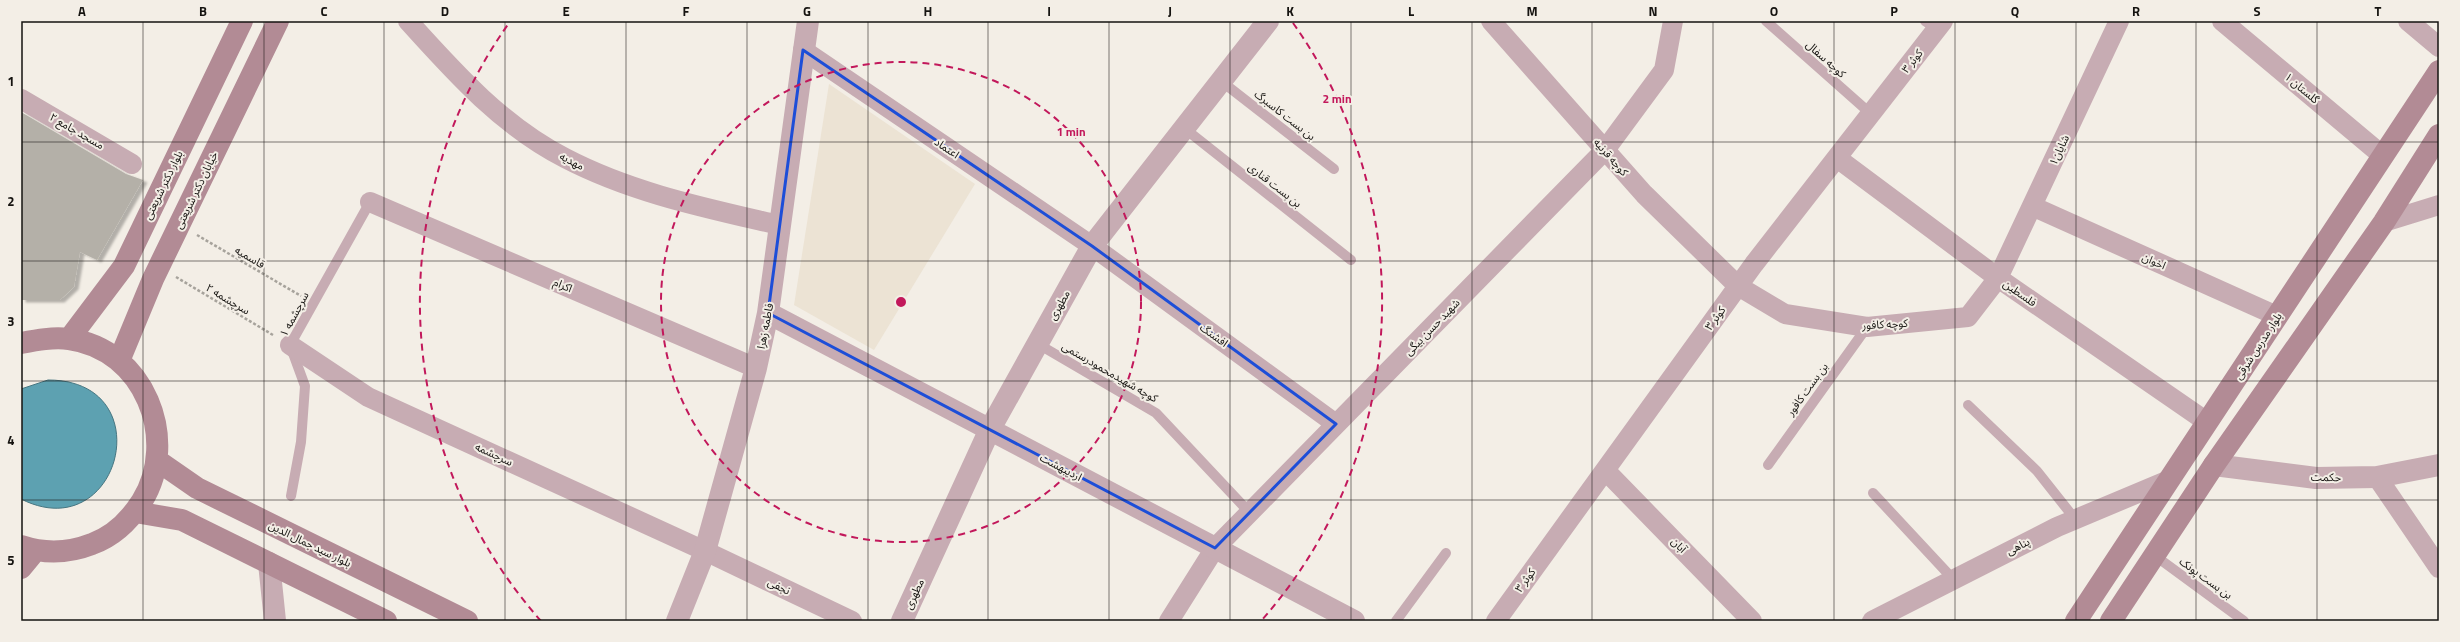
<svg xmlns="http://www.w3.org/2000/svg" width="2460" height="642" font-family="'Titillium Web','Noto Sans Arabic',sans-serif">
<style>
.built{fill:#ece3d4}
.water{fill:#5da1b1;stroke:#477681}
.building{fill:#b4b0a8;filter:url(#shadow)}
.lines{fill:none;stroke-linecap:round;stroke-linejoin:round}
.path{stroke:#a7a39c;stroke-width:2.5;stroke-dasharray:3 2;stroke-linecap:butt}
.service{stroke:#c7acb3;stroke-width:10}
.minor{stroke:#c7acb3;stroke-width:20}
.tertiary{stroke:#c7acb3;stroke-width:22}
.secondary{stroke:#b28b95;stroke-width:22}
.marked{fill:none;stroke:#1d4ed8;stroke-width:3;stroke-linejoin:round}
.grid{fill:none;stroke:#151310;stroke-width:1;stroke-opacity:0.55}
.ring{fill:none;stroke:#c2185b;stroke-width:2;stroke-dasharray:7 5}
.labels{text-anchor:middle;stroke-width:4;stroke-linejoin:round;paint-order:stroke}
.street-label{font-size:11px;fill:#151310;stroke:#f3eee6}
.centre{fill:#c2185b;stroke:#f3eee6;stroke-width:2}
.ring-label{font-size:12px;text-anchor:middle;font-weight:bold;fill:#c2185b;stroke:#f3eee6;stroke-width:4;stroke-linejoin:round;paint-order:stroke}
.neatline{fill:none;stroke:#151310;stroke-width:1.5}
.grid-label{font-size:13px;text-anchor:middle;font-weight:bold;fill:#151310}
</style>
<defs>
<filter id="shadow"><feDropShadow dx="4.5" dy="2.5" stdDeviation="1" flood-color="#0004"/></filter>
</defs>
<rect width="100%" height="100%" fill="#f3eee6"/>
<path class="built" d="M829,84L975,184L874,350L794,305Z"/>
<path class="water" d="M48,380C163,380 120,549 21,499V389Z"/>
<path class="building" d="M21,112L126,174L143,180L97,260L80,252L74,287L60,300H21Z"/>
<g class="lines">
<path class="path" d="M197,235L301,296
M176,277L273,335"/>
<path class="service" d="M1766,21L1871,114
M1925,21L1937,29
M1221,81L1334,169
M1184,128L1351,260
M1038,344L1156,413L1249,512
M1968,405L2037,471L2075,519
M1768,465L1867,327
M1873,493L1953,579
M291,496L301,442L305,386L290,345L370,202
M2154,555L2244,621
M1396,621L1446,553"/>
<path class="minor" d="M408,21C454,72 502,126 565,158C632,193 706,208 779,225
M1491,21L1644,194L1738,286L1785,314L1867,327L1968,317L1998,278L2119,21
M2222,21L2383,156
M2408,21L2439,47
M803,50L1092,246L1336,424
M21,99L132,164
M1837,158L1998,278L2207,422
M370,202L756,368
M2032,206L2277,316
M2384,222L2439,205
M290,345L368,397L705,551L852,621
M1605,470L1752,621
M2377,477L2439,568
M1169,621L1215,548L1605,150L1664,70L1673,21
M1496,621L1754,264L1943,21
M1872,621L2057,527L2169,480"/>
<path class="tertiary" d="M768,313L1354,621
M2214,465L2316,478L2377,477L2439,465
M269,563L275,621
M677,621L705,551L756,368L768,313L808,21
M902,621L990,429L1092,246L1268,21"/>
<path class="secondary" d="M69,339L124,266L242,21
M21,343C37,340 53,337 69,339C144,349 180,439 142,501C130,520 114,536 92,544C69,553 45,554 21,546
M119,361L153,279L278,21
M158,461L197,488L467,621
M135,512L182,520L386,621
M21,568L35,551
M2076,621L2439,71
M2111,621L2214,465L2384,222L2439,135"/>
</g>
<path class="marked" d="M803,50L1092,246L1336,424L1215,548L768,313Z"/>
<path class="grid" d="M143,21V621M264,21V621M384,21V621M505,21V621M626,21V621M747,21V621M868,21V621M988,21V621M1109,21V621M1230,21V621M1351,21V621M1472,21V621M1592,21V621M1713,21V621M1834,21V621M1955,21V621M2076,21V621M2196,21V621M2317,21V621M21,142H2439M21,261H2439M21,381H2439M21,500H2439"/>
<g class="ring">
<circle cx="901" cy="302" r="240"/>
<path d="M541 621A481 481 0 0 1 509 23M1293 23A481 481 0 0 1 1261 621"/>
</g>
<g class="labels">
<g class="street-label">
<text transform="translate(1826 59) rotate(42)" y="4">کوچه سفال</text>
<text transform="translate(1912 61) rotate(-52)" y="4">کوثر ۳</text>
<text transform="translate(2302 88) rotate(40)" y="4">گلستان ۱</text>
<text transform="translate(1285 115) rotate(38)" y="4">بن بست کاسبرگ</text>
<text transform="translate(77 131) rotate(30)" y="4">مسجد جامع ۲</text>
<text transform="translate(947 148) rotate(34)" y="4">اعتماد</text>
<text transform="translate(2059 150) rotate(-65)" y="4">شایان۱</text>
<text transform="translate(1611 157) rotate(49)" y="4">کوچه قرنیه</text>
<text transform="translate(572 161) rotate(27)" y="4">مهدیه</text>
<text transform="translate(163 185) rotate(-64)" y="4">بلوار دکتر شریعتی</text>
<text transform="translate(1275 185) rotate(38)" y="4">بن بست قناری</text>
<text transform="translate(196 190) rotate(-64)" y="4">خیابان دکتر شریعتی</text>
<text transform="translate(250 257) rotate(30)" y="4">قاسمیه</text>
<text transform="translate(2154 261) rotate(24)" y="4">اخوان</text>
<text transform="translate(563 285) rotate(23)" y="4">اکرام</text>
<text transform="translate(2020 293) rotate(35)" y="4">فلسطین</text>
<text transform="translate(228 299) rotate(31)" y="4">سرچشمه ۲</text>
<text transform="translate(1059 305) rotate(-61)" y="4">مطهری</text>
<text transform="translate(294 314) rotate(-62)" y="4">سرچشمه ۱</text>
<text transform="translate(1715 318) rotate(-54)" y="4">کوثر ۳</text>
<text transform="translate(1885 324) rotate(-3)" y="4">کوچه کافور</text>
<text transform="translate(765 326) rotate(-79)" y="4">فاطمه زهرا</text>
<text transform="translate(1432 327) rotate(-46)" y="4">شهید حسن بیگی</text>
<text transform="translate(1214 335) rotate(36)" y="4">افشنگ</text>
<text transform="translate(2258 346) rotate(-57)" y="4">بلوار مدرس شرقی</text>
<text transform="translate(1110 372) rotate(30)" y="4">کوچه شهیدمحمودرستمی</text>
<text transform="translate(1807 389) rotate(-54)" y="4">بن بست کافور</text>
<text transform="translate(494 454) rotate(25)" y="4">سرچشمه</text>
<text transform="translate(1061 467) rotate(28)" y="4">اردیبهشت</text>
<text transform="translate(2326 477) rotate(1)" y="4">حکمت</text>
<text transform="translate(310 544) rotate(26)" y="4">بلوار سید جمال الدین</text>
<text transform="translate(1679 545) rotate(45)" y="4">آبان</text>
<text transform="translate(2018 546) rotate(-27)" y="4">پناهی</text>
<text transform="translate(2206 578) rotate(36)" y="4">بن بست پونک</text>
<text transform="translate(1525 580) rotate(-54)" y="4">کوثر ۳</text>
<text transform="translate(779 586) rotate(26)" y="4">نجفی</text>
<text transform="translate(914 594) rotate(-65)" y="4">مطهری</text>
</g>
</g>
<circle cx="901" cy="302" r="6" class="centre"/>
<g class="ring-label">
<text x="1337" y="103">2 min</text>
<text x="1071" y="136">1 min</text>
</g>
<rect width="2460" height="642" fill="none" stroke="#f3eee6" stroke-width="44"/>
<rect x="22" y="22" width="2416" height="598" class="neatline"/>
<g class="grid-label">
<text x="82" y="16">A</text>
<text x="203" y="16">B</text>
<text x="324" y="16">C</text>
<text x="445" y="16">D</text>
<text x="566" y="16">E</text>
<text x="686" y="16">F</text>
<text x="807" y="16">G</text>
<text x="928" y="16">H</text>
<text x="1049" y="16">I</text>
<text x="1170" y="16">J</text>
<text x="1290" y="16">K</text>
<text x="1411" y="16">L</text>
<text x="1532" y="16">M</text>
<text x="1653" y="16">N</text>
<text x="1774" y="16">O</text>
<text x="1894" y="16">P</text>
<text x="2015" y="16">Q</text>
<text x="2136" y="16">R</text>
<text x="2257" y="16">S</text>
<text x="2378" y="16">T</text>
<text x="11" y="86">1</text>
<text x="11" y="206">2</text>
<text x="11" y="326">3</text>
<text x="11" y="445">4</text>
<text x="11" y="565">5</text>
</g>
</svg>
